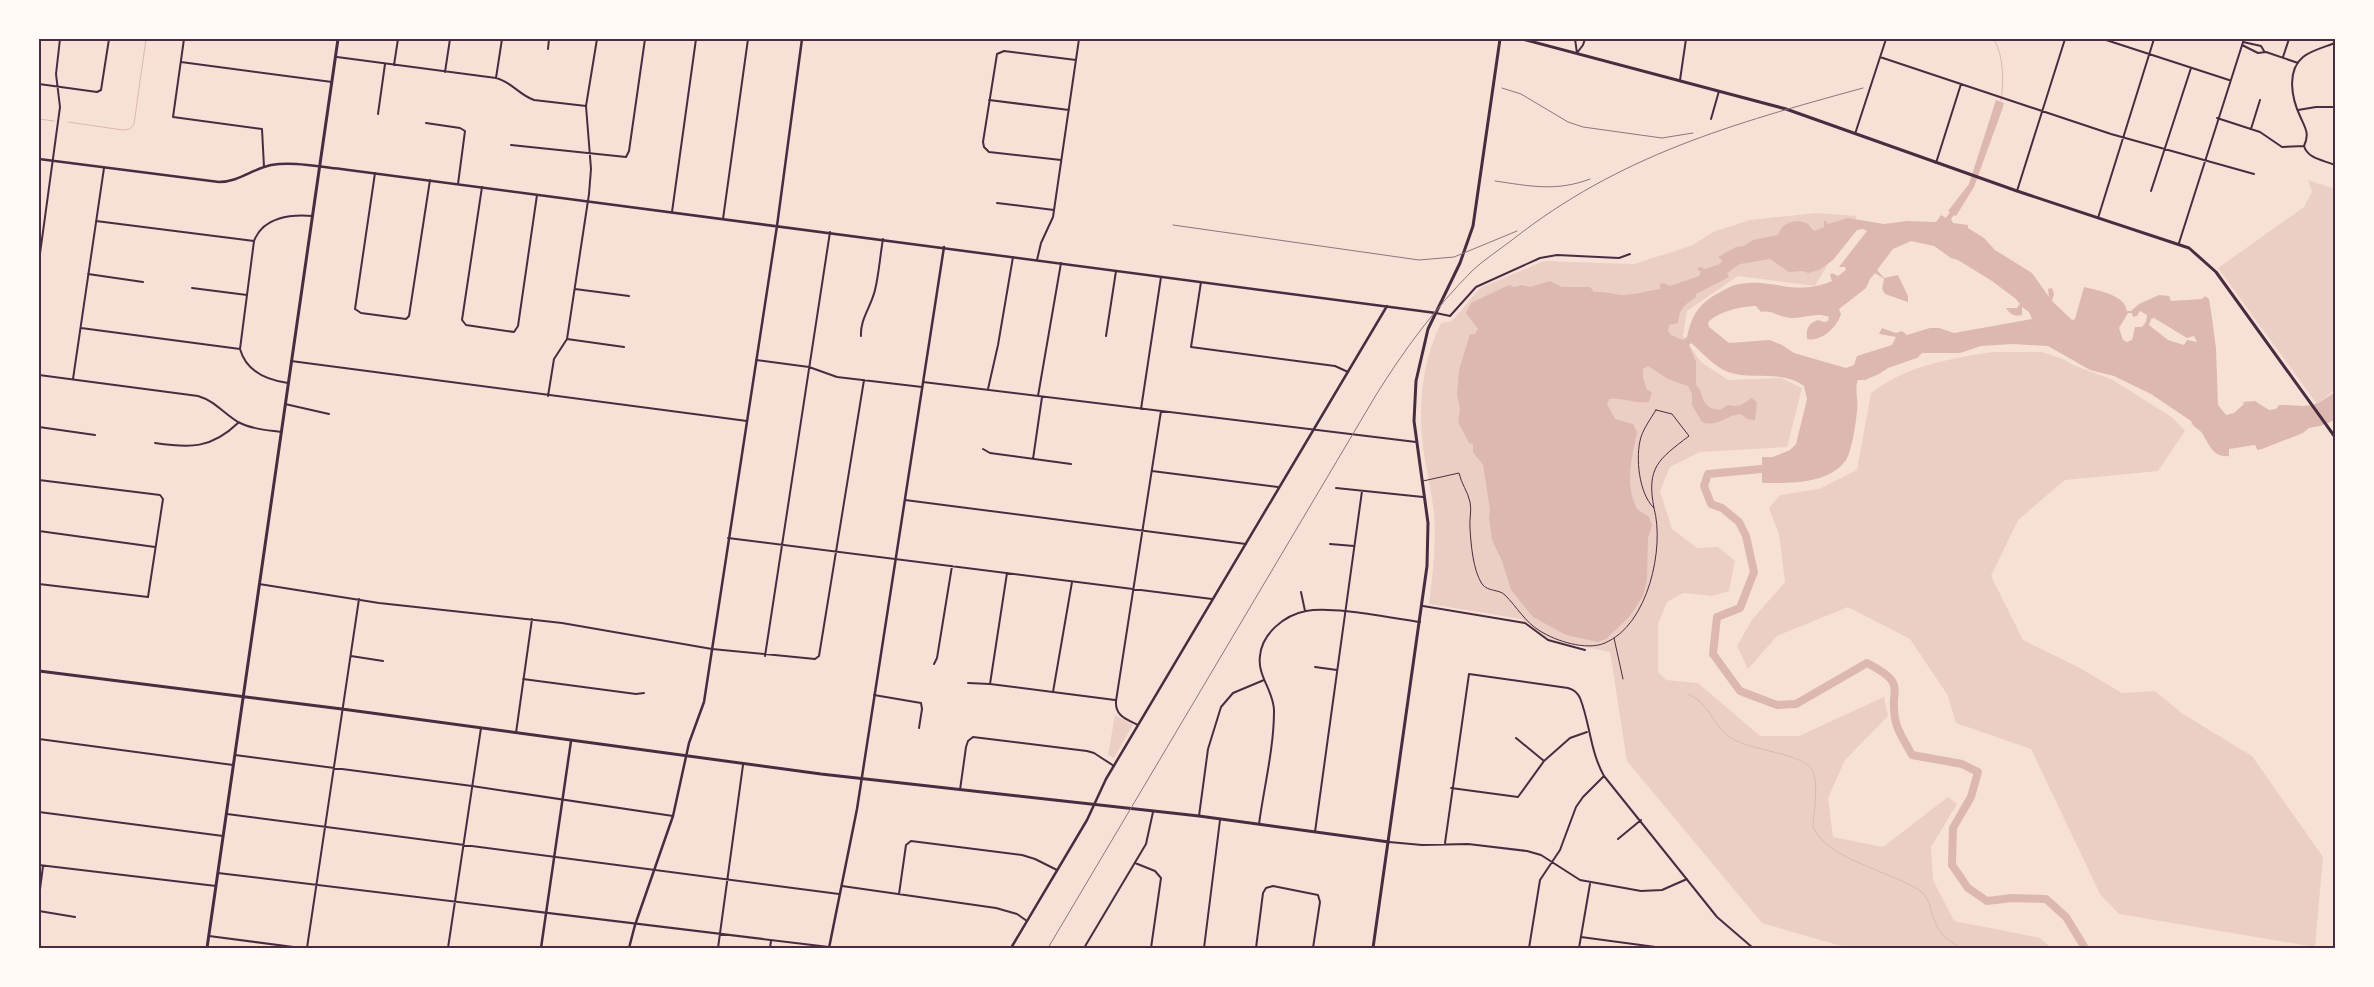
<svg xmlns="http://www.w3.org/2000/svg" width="2374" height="987" font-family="'Titillium Web',sans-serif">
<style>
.green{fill:#ebcfc5}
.water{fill:#dcb8b0;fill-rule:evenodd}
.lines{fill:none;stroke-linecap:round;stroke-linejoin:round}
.stream{stroke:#dcb8b0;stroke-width:1}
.river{stroke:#dcb8b0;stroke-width:8}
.service{stroke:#4a2c40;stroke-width:1}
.minor{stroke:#4a2c40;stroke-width:2}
.tertiary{stroke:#4a2c40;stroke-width:2.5}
.secondary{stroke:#4a2c40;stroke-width:3}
.rail{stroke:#8f747c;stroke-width:1}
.neatline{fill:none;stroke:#4a2c40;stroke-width:2}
</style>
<rect width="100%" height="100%" fill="#f7e1d7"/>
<path class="green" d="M2308,180L2335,189V390L2317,404L2218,268L2304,207L2312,192Z
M1817,213L1857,216L1815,286L1738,276L1687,311L1683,336L1701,362L1728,380L1781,378L1802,388L1787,447L1700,452L1670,467L1660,491L1672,529L1697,548L1718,547L1735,561L1729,591L1712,596L1683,593L1667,602L1658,624V672L1666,680L1698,683L1760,736H1799L1884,697L1888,716L1845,760L1828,798L1833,837L1883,847L1948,797L1957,804L1931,847L1933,880L1954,921L2040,938L2051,948H1848L1762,923L1627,761L1610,652L1549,639L1521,619L1429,604C1433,574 1436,545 1434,515C1432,492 1426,470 1423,447C1418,405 1422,361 1441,323L1452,321L1480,288L1544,261L1634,264L1693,245L1713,232L1750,220Z
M1993,352H2042L2063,359L2073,365L2113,380L2173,418L2185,431L2158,471L2065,480L2018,520L1991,576L2023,640L2078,667L2122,693L2155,691L2183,714L2252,756L2323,857L2315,947L2119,914L2100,894L2031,749L1956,723L1947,694L1910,639L1848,607L1777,636L1748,669L1737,646L1752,620L1785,582L1779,534L1769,508L1780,495L1819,489L1857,470L1871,393C1908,365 1948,359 1993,352Z
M1115,715L1133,725L1114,758L1108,755Z"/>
<path class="water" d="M1996,100L2004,103L2002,110L1974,187L1956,216L1954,215L1951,219L1953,223L1968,225V228L1984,238L1995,250L2032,273L2049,297L2048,289L2052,288L2054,294L2052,301L2072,320L2075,319L2084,287C2100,291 2125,295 2127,311H2131L2139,304L2159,295L2169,296L2171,301L2202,299L2205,296L2209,299L2211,311L2216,348L2218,405L2226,415L2234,413L2244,404L2243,402L2255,401L2269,410L2276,409L2279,405C2309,405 2309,411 2335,392V420L2320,426L2309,428L2303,433L2262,449L2257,450L2256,446L2254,445L2229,449V456C2213,458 2209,444 2202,433C2198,428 2193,428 2191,421L2151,394L2114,376L2090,370L2048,346L2013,344L1981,346L1960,353H1922L1917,358L1888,368L1879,374L1865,380H1858C1854,390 1859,400 1857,411C1856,422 1852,451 1846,460C1829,485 1787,483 1762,483V457H1773L1790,450L1796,444L1807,399L1804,386C1781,369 1753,381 1728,372C1713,366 1703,353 1691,343L1689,345L1696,362V385C1706,395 1699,408 1720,410L1728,405C1742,408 1742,403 1752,398L1757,403L1755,420L1747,419L1741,414C1726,415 1717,428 1702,422L1692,405V394L1688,386L1668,379L1648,366L1643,369V378L1647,390L1652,392L1649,402C1634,404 1623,397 1609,399L1607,404L1615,419L1633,424L1637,432C1632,459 1624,482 1637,509L1649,517L1652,525L1648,538L1647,580L1643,596L1630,616L1606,639L1598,642L1566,635L1533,617L1511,590L1502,561L1492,540L1489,518L1490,509L1483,465L1473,452V444L1469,443L1458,422L1460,409L1457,395L1459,370L1470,334H1475L1478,329L1466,313L1471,303L1509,285L1514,287L1522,285L1530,287L1550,281L1562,287H1590L1594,292C1603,291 1612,294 1621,295C1635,295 1647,291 1660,289V284L1664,283L1670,286L1699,276L1701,272L1697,269L1700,267L1705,269L1720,264L1722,260L1718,257L1736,247L1744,246L1753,240L1778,235C1781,224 1794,218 1806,223C1811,225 1810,229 1815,231L1824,227V220L1828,224L1848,218L1884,224L1907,221L1936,222L1941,215L1946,218L1950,212L1948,211L1969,184ZM1863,229L1867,231L1839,267H1845L1846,270L1838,276L1832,273L1830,275L1832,281C1794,297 1775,278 1740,284C1731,285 1723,291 1715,295C1696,306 1691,319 1687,337L1683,340L1671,335L1668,331L1669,325L1678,323C1679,309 1684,305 1696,297V294L1729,277L1727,273L1740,264L1770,259L1789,272L1803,271L1808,273L1819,270L1833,260L1857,230ZM1911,241L1934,246L1951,258L1958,260L1992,281L2016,299L2020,304L2017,308H2006C2010,314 2014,317 2022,315V307L2029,312L2032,319L1954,333L1939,328H1930L1907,335L1902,331L1896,333L1882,328L1879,334L1896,337L1892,345L1857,356L1854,365L1846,368L1794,353L1782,345L1770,340L1729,343L1709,327L1708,323C1716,312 1742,306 1756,306L1761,312C1772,310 1775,315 1785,317C1800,321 1814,311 1829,317L1828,321L1824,322L1818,320C1808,324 1806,328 1807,339C1822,342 1837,327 1841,314L1839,309L1866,288L1870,279L1875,273L1884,279L1882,289L1885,294L1908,302V296L1898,275L1884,278L1877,270L1893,249ZM2140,311L2147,315L2146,322L2142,327H2135L2132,340L2127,342L2123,340L2119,328L2128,313H2132L2133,317L2137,316ZM2154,318L2187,338L2194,336L2197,342L2187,340L2184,345L2168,340L2149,325L2151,319Z"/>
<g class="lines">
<path class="stream" d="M1994,39C2004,57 2004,82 2001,101
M39,119L54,121
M68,122L123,130L130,129L134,124L146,39
M1688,694C1708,702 1711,721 1727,735C1748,753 1808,751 1814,774C1818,791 1814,810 1813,827C1827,860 1894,872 1922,892C1931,901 1930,911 1935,922C1939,933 1950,942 1960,948"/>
<path class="river" d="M1772,468L1708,474L1704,486L1711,504L1722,508L1739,522L1746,536L1754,572L1740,608L1717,617L1713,654L1740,691L1777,705L1796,704L1867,663C1911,686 1887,688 1896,723C1899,734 1907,745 1912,755L1962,764L1978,772L1971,797L1953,828L1952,865L1968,888L1987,901L2012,898L2046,899L2066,917L2085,948"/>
<path class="service" d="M1656,410L1672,414L1689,436C1659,459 1646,467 1654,508C1639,494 1635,457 1641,437C1644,428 1651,418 1656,410Z
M1423,481L1459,473C1461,483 1468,492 1470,502C1472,510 1469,520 1470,528C1471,545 1473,570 1482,584C1488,592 1499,589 1505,595C1517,607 1525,622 1540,631C1556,641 1586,651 1605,643C1648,625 1665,548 1654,508
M1614,638L1623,679"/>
<path class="minor" d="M184,39L173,117L262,129L264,167
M1575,39L1577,53
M2103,39L2229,80
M2243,42L2261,46L2264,51
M2242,45L2258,53L2266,52L2298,63
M548,49L549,39
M1577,53L1583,45L1585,39
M337,57L496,78C512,82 519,95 534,100L586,106
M1880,57L2111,134L2254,174
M2283,57L2289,39
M181,62L332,82
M394,65L398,39
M445,72L450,39
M496,78L502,39
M1680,80L1686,39
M39,84L97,92L101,90L109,39
M989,100L1069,110
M2298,110L2316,107H2335
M378,114L385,64
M2217,118L2260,132L2282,147L2304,146
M1711,119L1719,91
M426,123L460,128L465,131L458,184
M2251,129L2260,100
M1855,134L1886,39
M511,145L626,157L629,151L645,39
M2304,146C2310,133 2305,128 2300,116C2292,99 2286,71 2303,57C2312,50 2325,47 2335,43
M2304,146C2308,159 2323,160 2335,165
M1061,160L989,152L984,147L983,142L997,54L1004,51L1076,60
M1936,163L1961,84
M375,173L355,309L361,313L406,319L409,316L430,180
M482,187L462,320L466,325L514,332L518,326L537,195
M2017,191L2065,39
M2151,191L2191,68
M997,203L1054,210
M672,212L696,39
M2098,218L2154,39
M723,219L748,39
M96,221L254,241
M2179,243L2244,39
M1037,260L1041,243L1053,217L1079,39
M39,261L60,107L56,74L60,39
M88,274L143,282
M1201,282L1191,347L1335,366L1348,372
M192,288L247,295
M575,289L629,296
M1436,313L1450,316L1476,287L1540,258L1557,255L1619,258L1630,254
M81,328L240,349
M861,336C860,319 871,307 875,290C879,274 880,256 883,239
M1106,336L1116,271
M567,339L624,347
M756,360L809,367L837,377L922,387
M291,361L747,421
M39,375L198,396C215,401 223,413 238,422C251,429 267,430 281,432
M73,379L104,168
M923,382L1416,442
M288,383C267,380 246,371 240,349L254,241C263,217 291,214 313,216
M988,389L998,345L1013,257
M548,396L554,359L567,339L589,194L591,169L586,106L597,39
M1038,396L1061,263
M285,404L329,414
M1141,409L1161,277
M39,427L95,435
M155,443C190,448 211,449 238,423
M983,449L990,453L1071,464
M1033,459L1042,397
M1152,471L1278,487
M39,480L160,495L163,499L148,597L39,584
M1336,488L1423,497
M905,500L1246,544
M39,531L155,547
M728,538L1212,599
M1330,544L1354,546
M259,584L379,603L562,623L712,649L815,659L819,656L864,380
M1301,592L1305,611
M1423,606L1525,623L1548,640L1585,650
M351,656L383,661
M765,656L830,232
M934,664L937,658L952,566
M1315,667L1337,670
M523,679L636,694L644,693
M968,683L990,684L1115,700
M990,684L1007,573
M1053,692L1072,582
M874,695L921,703L922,709L919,728
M1138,725C1126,719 1115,716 1116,701L1161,411
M516,733L532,619
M1516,738L1544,761
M39,739L233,765
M235,755L472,786L673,816
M1451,788L1518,797L1544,761L1570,738L1587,732
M960,790L966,747L968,741L973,737L1087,751L1094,753L1114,766
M39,812L223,836
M227,814L839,894
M1199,816L1208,749L1221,707L1233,693L1264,680
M1259,824C1264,787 1274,748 1274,711C1274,691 1257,676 1260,656C1262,633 1285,615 1306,611C1333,606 1390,618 1420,622
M1315,832L1362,491
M1618,839L1641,820
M1389,842L1422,845L1468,844L1527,851L1541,855L1580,880L1641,891L1662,890L1687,879
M1445,843L1469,674L1568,688C1574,690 1577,692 1580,698C1590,723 1590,751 1604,776L1717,917L1753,948
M1135,863L1155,871L1161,878L1151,948
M39,865L216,886
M218,873L829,947
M842,886L996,908L1017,914L1027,921
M899,894L906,845L911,841L1022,855L1035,859L1057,870
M39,897L43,866
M39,911L75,917
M209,936L301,948
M1581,937L1663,948
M1752,947L1765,948
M307,948L359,599
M448,948L481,728
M718,948L743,765
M770,948L771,941
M1084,948L1146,844L1153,812
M1204,948L1220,820
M1256,948L1263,893L1266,888L1273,886L1318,895L1320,902L1313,948
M1529,948L1540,880L1560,850L1576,807L1583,797L1604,776
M1579,948L1590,884"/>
<path class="tertiary" d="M39,159L219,182C239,182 252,169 271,165C293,161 319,167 341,169L1436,313
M541,948L571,741
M629,948L635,925L673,816L689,743L704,702L777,226L802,39
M829,948L857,809L944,247
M1011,948L1087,820L1106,779L1387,306"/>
<path class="secondary" d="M1522,39L1786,109L2017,191L2189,248L2216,272L2335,437
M39,671L342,709L821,774L1199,816L1389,842
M207,948L338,39
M1373,948L1427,566L1428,523L1414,421L1416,381L1428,329L1460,263L1473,226L1500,39"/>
<path class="rail" d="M1502,88L1521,94L1568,122L1583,127L1662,138L1693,133
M1495,181C1530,186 1556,192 1590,179
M1173,225L1419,260L1454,257L1517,231
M1048,948L1376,395C1404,350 1435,308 1473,270C1485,259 1499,250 1512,240C1620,155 1732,124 1863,88"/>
</g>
<rect width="2374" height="987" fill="none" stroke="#fffaf5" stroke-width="80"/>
<rect x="40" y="40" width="2294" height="907" class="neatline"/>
</svg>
